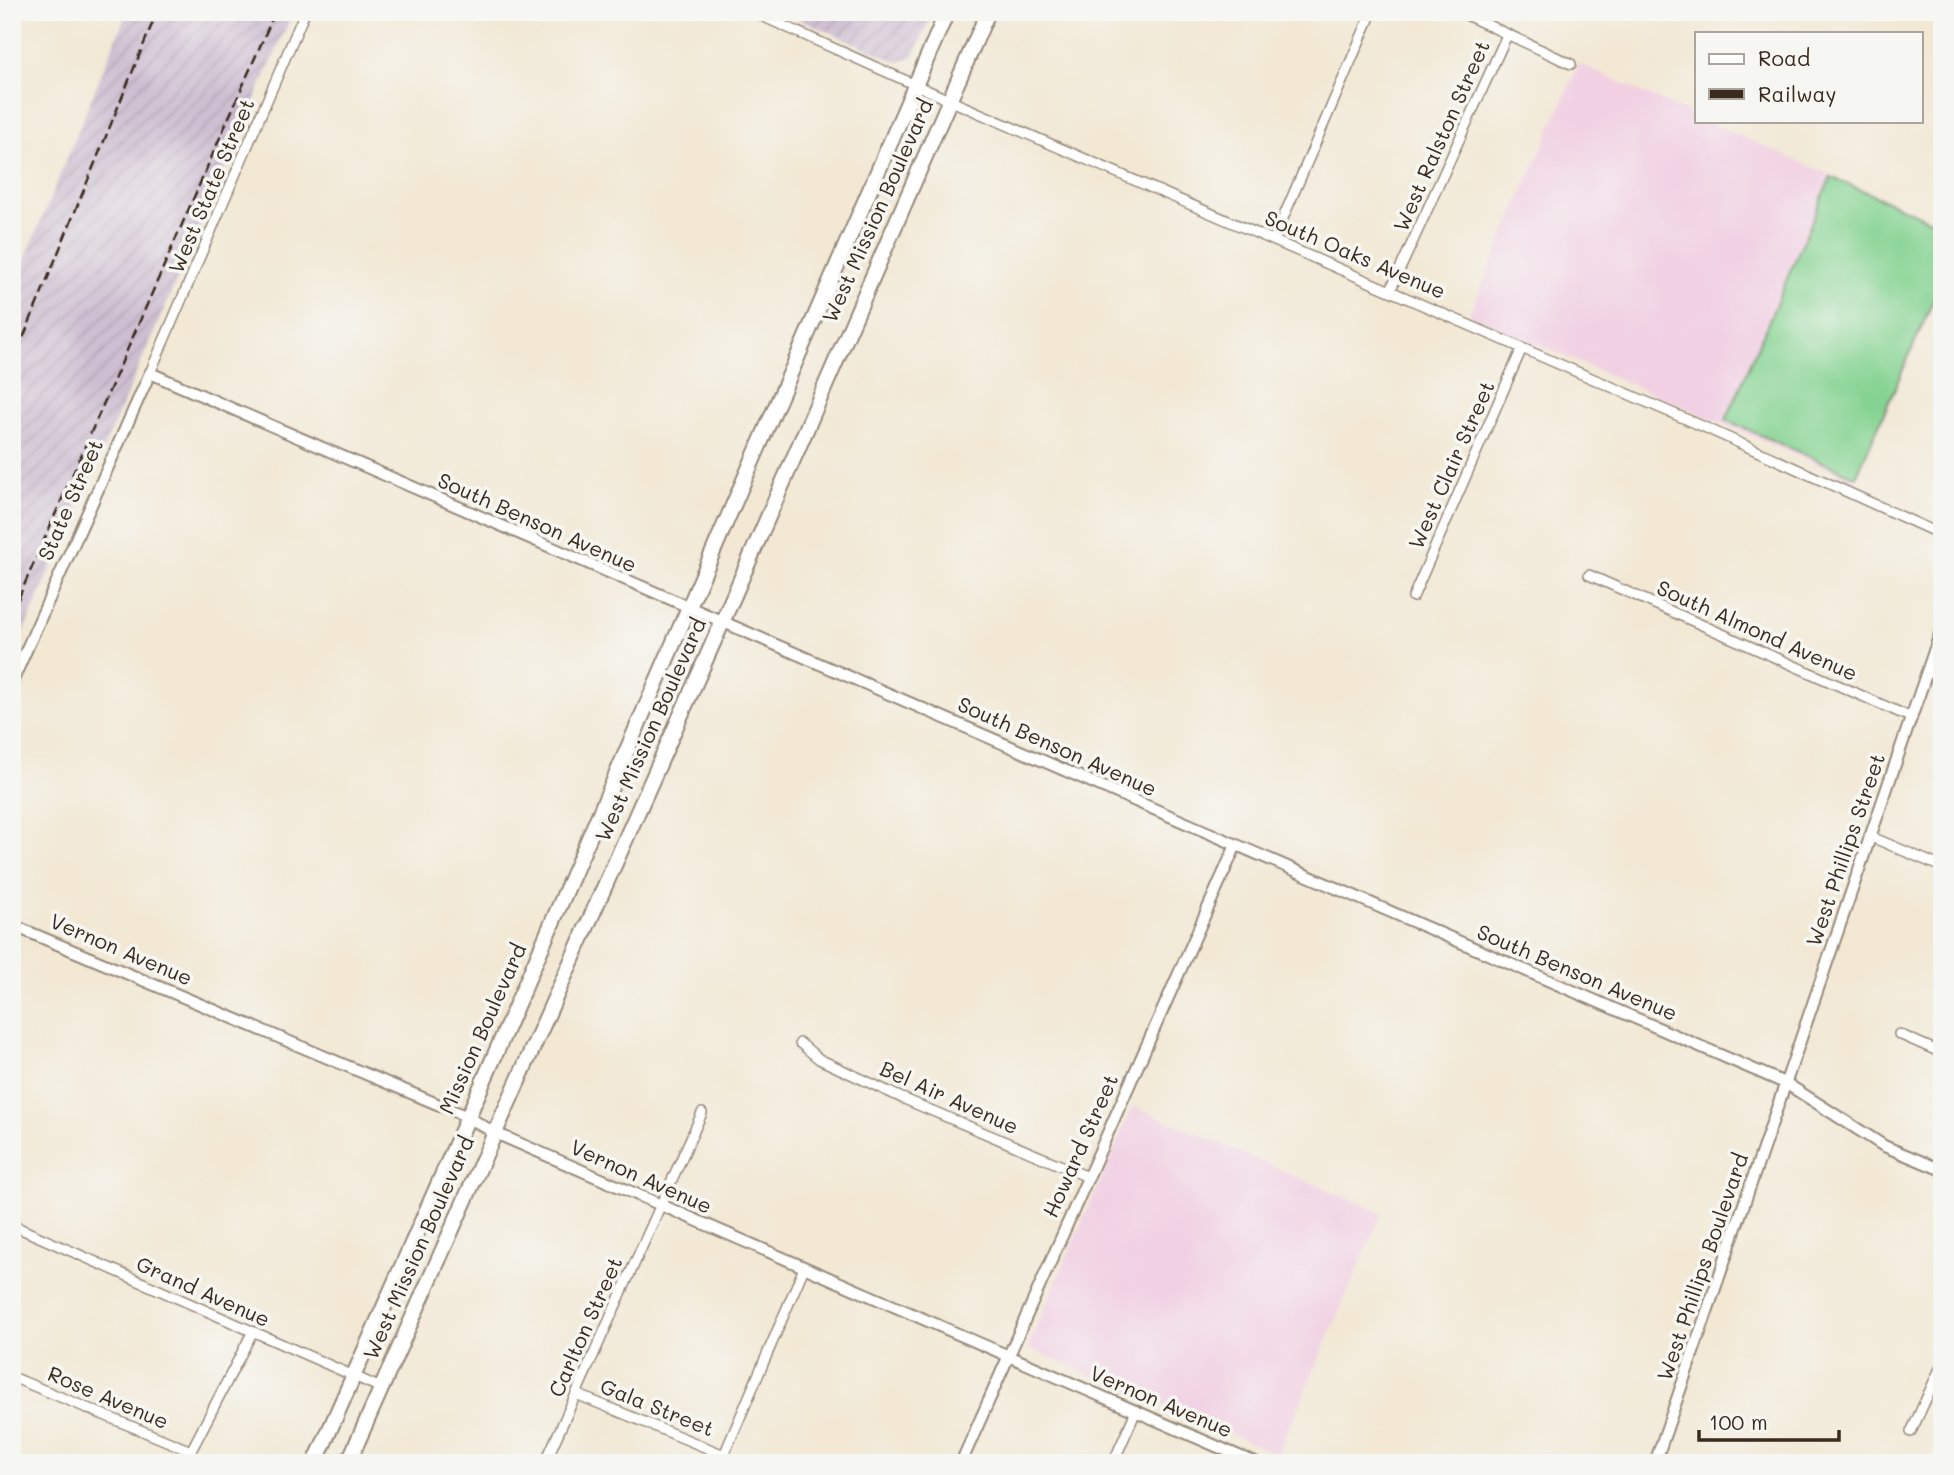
<svg xmlns="http://www.w3.org/2000/svg" width="1954" height="1475" font-family="Mali,sans-serif">
<style>
.built{fill:#f1d0e3}
.industrial{fill:url(#industrial-furrows)}
.garden{fill:#85d392;stroke:#607e58;stroke-width:2}
.lines{fill:none;stroke-linecap:round;stroke-linejoin:round}
.minor-casing{stroke:#968979;stroke-width:12}
.tertiary-casing{stroke:#968979;stroke-width:14}
.primary-casing{stroke:#968979;stroke-width:18}
.minor{stroke:#fff;stroke-width:9}
.tertiary{stroke:#fff;stroke-width:10}
.primary{stroke:#fff;stroke-width:14}
.rail{stroke:#3b2a1e;stroke-width:2.5;stroke-dasharray:10 5;stroke-linecap:butt}
.labels{text-anchor:middle;stroke-width:7;stroke-linejoin:round;paint-order:stroke}
.street-label{font-size:21px;fill:#3b2a1e;stroke:#f6f6f2}
</style>
<defs>
<pattern id="industrial-furrows" width="10" height="10" patternUnits="userSpaceOnUse" patternTransform="scale(1.75)"><rect width="10" height="10" fill="#cebed1"/><path d="M-1 1l2-2M0 10L10 0M9 11l2-2" fill="none" stroke="#b2a3b3"/></pattern>
</defs>
<rect width="100%" height="100%" fill="#f6f6f2"/>
<filter id="ink" filterUnits="userSpaceOnUse"><feTurbulence type="fractalNoise" baseFrequency=".0143" numOctaves="2"/><feDisplacementMap in="SourceGraphic" scale="14" xChannelSelector="R" yChannelSelector="G"/><feConvolveMatrix kernelMatrix="1 2 1 2 8 2 1 2 1" color-interpolation-filters="sRGB"/></filter>
<filter id="wash" filterUnits="userSpaceOnUse"><feTurbulence type="fractalNoise" baseFrequency=".00686" numOctaves="4" result="noise"/><feDisplacementMap in="SourceGraphic" scale="28" xChannelSelector="R" yChannelSelector="G"/><feGaussianBlur stdDeviation="1.57" result="paint"/><feColorMatrix in="noise" values="0 0 0 0 0 0 0 0 0 0 0 0 0 0 0 0 0 1.4 0 .05"/><feComposite in="paint" operator="in"/></filter>
<g filter="url(#wash)">
<rect width="100%" height="100%" fill="#f2e8d4"/>
<path class="built" d="M1579,64L1697,117V121H1706L1942,223V285L1856,481L1469,315Z
M1133,1106L1382,1213L1278,1454L1027,1348Z"/>
<path class="industrial" d="M127,12H293L12,659V291Z
M784,12H933L914,56L898,62Z"/>
<path class="garden" d="M1831,177L1942,225V280L1856,477L1726,420Z"/>
</g>
<g filter="url(#ink)">
<g class="lines">
<g class="minor-casing">
<path id="minor" d="M753,12L949,100L1702,426L1942,535
M1460,12L1571,64
M1274,239L1372,12
M1391,289L1507,35
M150,373L305,12
M1589,575L1912,718
M1413,597L1522,348
M1869,836L1942,867
M1899,1034L1942,1053
M800,1043L819,1059L902,1098L1088,1177
M12,1225L381,1388
M12,1377L191,1451L252,1333
M576,1394L724,1455L804,1268
M1911,1432L1942,1364
M545,1463L702,1113
M1113,1463L1136,1411"/>
</g>
<g class="tertiary-casing">
<path id="tertiary" d="M12,682L150,373C694,614 1241,848 1787,1084L1884,1146L1942,1170
M12,925L468,1117L493,1132L1255,1463
M961,1463L1236,845
M1655,1463L1942,628"/>
</g>
<g class="primary-casing">
<path id="primary" d="M315,1463L468,1117L947,12
M348,1463L721,625L988,12"/>
</g>
<use href="#minor" class="minor"/>
<use href="#tertiary" class="tertiary"/>
<use href="#primary" class="primary"/>
<path class="rail" d="M12,365L157,12
M12,613L275,12"/>
</g>
</g>
<g class="labels">
<g class="street-label">
<text transform="translate(1442 136) rotate(-66)" y="7">West Ralston Street</text>
<text transform="translate(212 186) rotate(-67)" y="7">West State Street</text>
<text transform="translate(878 211) rotate(-66)" y="7">West Mission Boulevard</text>
<text transform="translate(1355 255) rotate(23)" y="7">South Oaks Avenue</text>
<text transform="translate(1452 465) rotate(-66)" y="7">West Clair Street</text>
<text transform="translate(71 500) rotate(-66)" y="7">State Street</text>
<text transform="translate(537 523) rotate(24)" y="7">South Benson Avenue</text>
<text transform="translate(1757 631) rotate(24)" y="7">South Almond Avenue</text>
<text transform="translate(651 730) rotate(-66)" y="7">West Mission Boulevard</text>
<text transform="translate(1057 747) rotate(24)" y="7">South Benson Avenue</text>
<text transform="translate(1846 850) rotate(-71)" y="7">West Phillips Street</text>
<text transform="translate(121 950) rotate(23)" y="7">Vernon Avenue</text>
<text transform="translate(1577 973) rotate(23)" y="7">South Benson Avenue</text>
<text transform="translate(483 1029) rotate(-66)" y="7">Mission Boulevard</text>
<text transform="translate(949 1098) rotate(24)" y="7">Bel Air Avenue</text>
<text transform="translate(1081 1146) rotate(-66)" y="7">Howard Street</text>
<text transform="translate(641 1177) rotate(24)" y="7">Vernon Avenue</text>
<text transform="translate(419 1248) rotate(-66)" y="7">West Mission Boulevard</text>
<text transform="translate(1703 1267) rotate(-71)" y="7">West Phillips Boulevard</text>
<text transform="translate(203 1292) rotate(24)" y="7">Grand Avenue</text>
<text transform="translate(586 1327) rotate(-66)" y="7">Carlton Street</text>
<text transform="translate(108 1398) rotate(23)" y="7">Rose Avenue</text>
<text transform="translate(1161 1402) rotate(23)" y="7">Vernon Avenue</text>
<text transform="translate(657 1408) rotate(22)" y="7">Gala Street</text>
</g>
</g>
<rect width="1954" height="1475" fill="none" stroke="#f6f6f2" stroke-width="42"/>
<rect x="1695" y="32" width="228" height="91" fill="#f6f6f2" stroke="#aba49d" stroke-width="2"/>
<rect x="1709" y="54" width="35" height="10" fill="#ffffff" stroke="#aba49d" stroke-width="2"/>
<text x="1758" y="66" font-size="21" fill="#3b2a1e">Road</text>
<rect x="1709" y="89" width="35" height="10" fill="#3b2a1e" stroke="#aba49d" stroke-width="2"/>
<text x="1758" y="102" font-size="21" fill="#3b2a1e">Railway</text>
<path d="M1699 1430v10h140v-10" fill="none" stroke="#3b2a1e" stroke-width="3.5"/>
<text x="1709" y="1430" font-size="21" fill="#3b2a1e" stroke="#f6f6f2" stroke-width="5" paint-order="stroke">100 m</text>
</svg>
